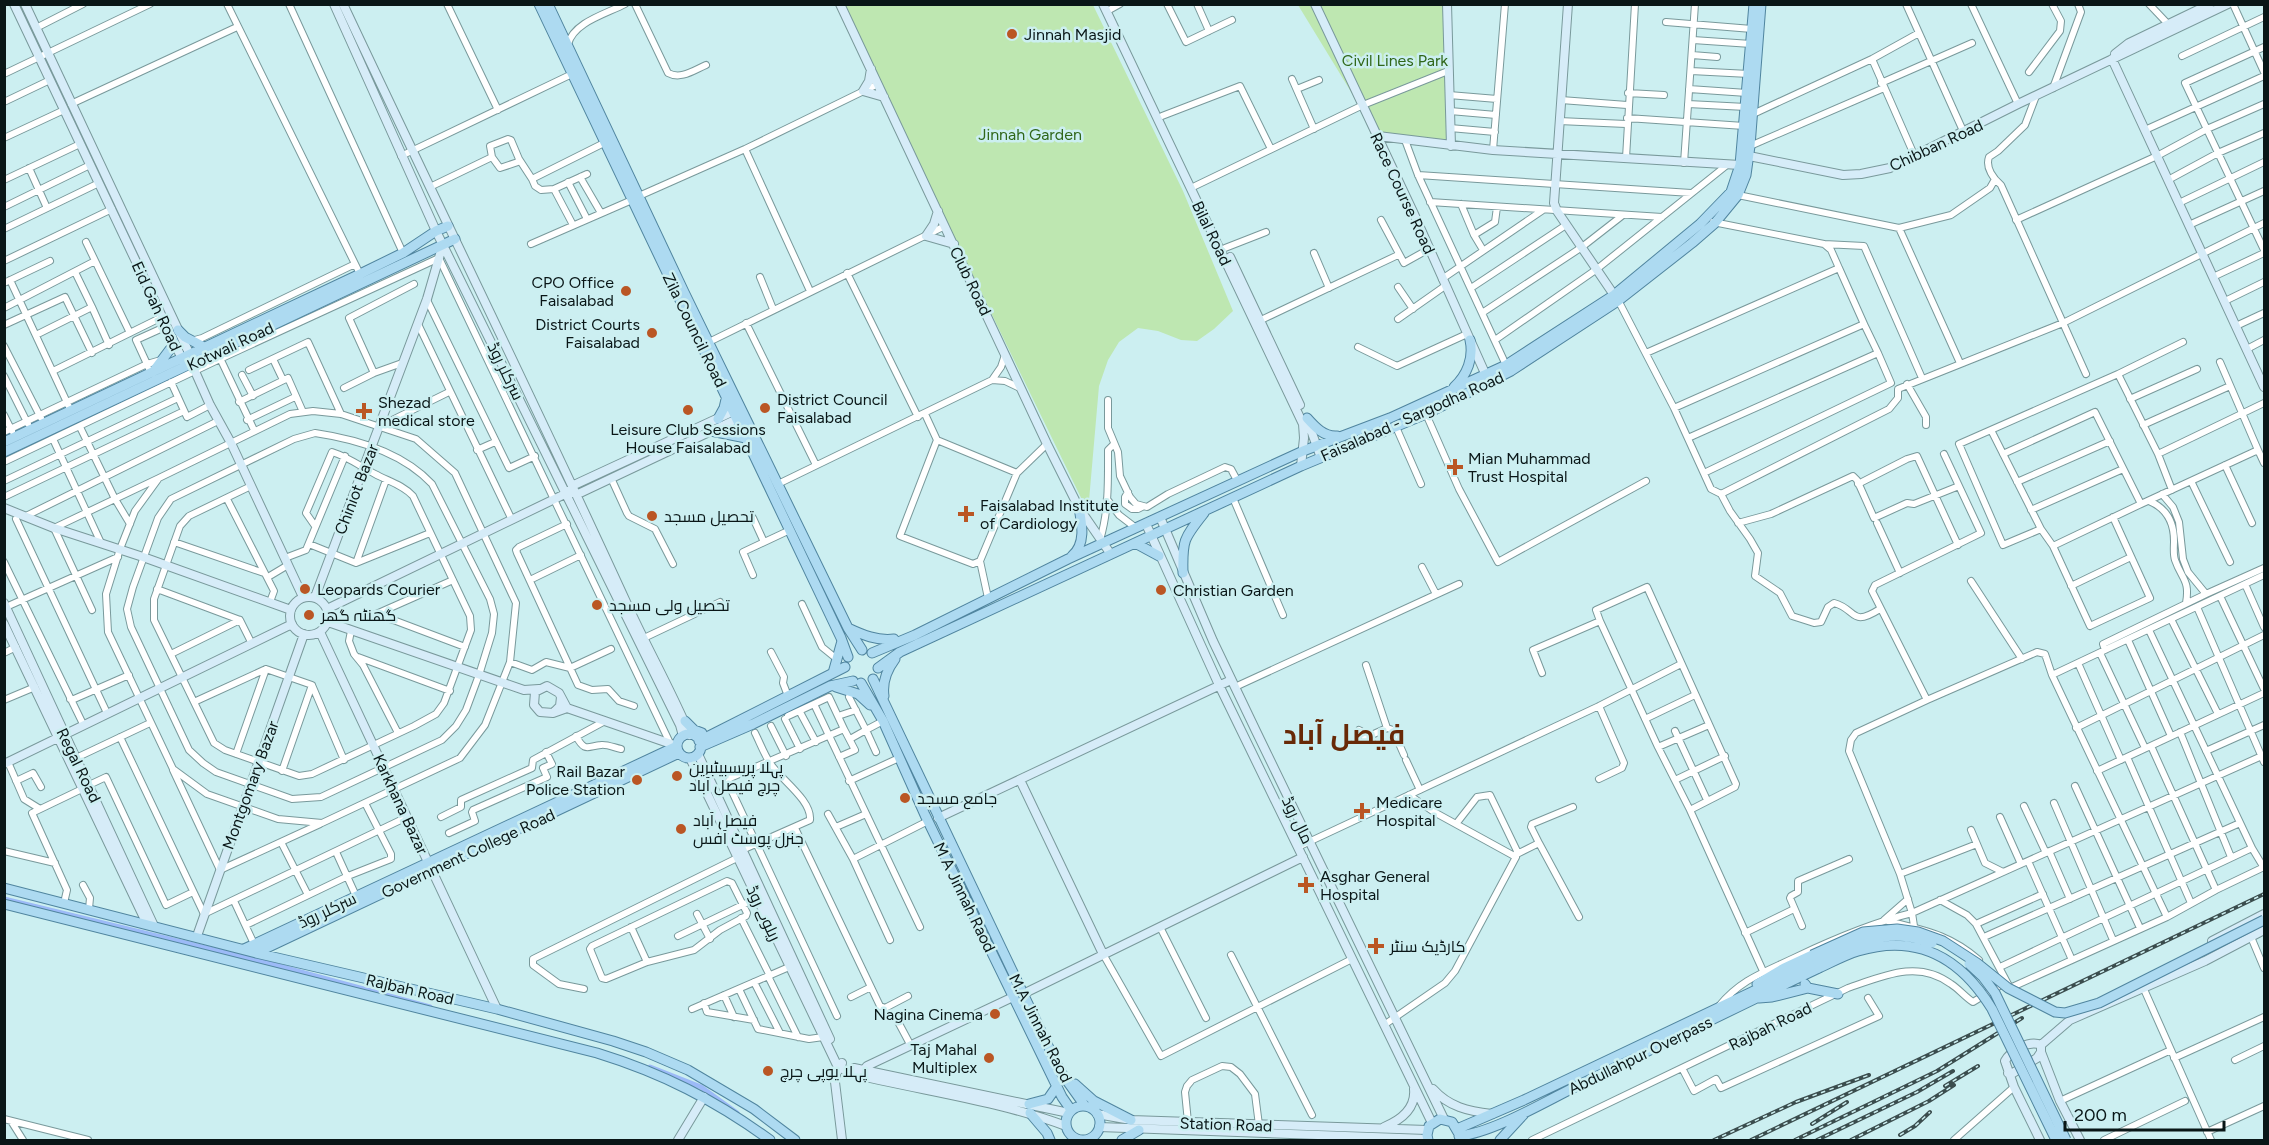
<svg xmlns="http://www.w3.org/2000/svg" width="2269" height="1145" font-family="Figtree,Cairo,sans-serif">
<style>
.green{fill:#bee7b1}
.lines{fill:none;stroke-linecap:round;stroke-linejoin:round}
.canal{stroke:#9cbaf7;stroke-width:5}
.street-casing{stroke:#79999b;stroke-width:8}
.secondary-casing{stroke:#79999b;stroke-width:10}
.primary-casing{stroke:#50859f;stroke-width:11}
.street{stroke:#fff;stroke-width:6}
.secondary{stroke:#d6ecf8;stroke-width:8}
.primary{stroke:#addaf1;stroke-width:9}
.rail-casing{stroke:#3b4d4e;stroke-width:4}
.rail{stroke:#cceff1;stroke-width:1.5;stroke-dasharray:4.5;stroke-linecap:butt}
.primary-bridge-casing{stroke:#50859f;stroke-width:11;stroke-linecap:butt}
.primary-bridge{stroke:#addaf1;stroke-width:9}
.poi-dot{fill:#ba5624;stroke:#cceff1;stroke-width:2}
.labels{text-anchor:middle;stroke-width:5;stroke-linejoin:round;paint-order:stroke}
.poi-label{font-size:16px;fill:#091617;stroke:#cceff1;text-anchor:start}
.park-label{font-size:16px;fill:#306719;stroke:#cceff1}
.street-label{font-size:16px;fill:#091617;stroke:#cceff1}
.town-label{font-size:28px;font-weight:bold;fill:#682907;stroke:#cceff1}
</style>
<rect width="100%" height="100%" fill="#cceff1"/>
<path class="green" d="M841,5H1093L1183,191L1233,311L1214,329L1197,341L1181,340L1158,331L1138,328L1119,342L1108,360L1099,386L1088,512Z
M1298,5H1449L1451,146L1378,136Z"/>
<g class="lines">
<path class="canal" d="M4,899L260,961L430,1007
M650,1067L701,1087L737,1113"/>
<g class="street-casing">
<path id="street" d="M227,4L360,274
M289,4L403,253
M447,4L498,110
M635,4L668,73C681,80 694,70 706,65
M1167,4L1186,42L1232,20
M1197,4L1209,31
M1906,4L1964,133
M1971,4L2018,104
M2149,4L2168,24
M2233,4L2264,72
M1111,9L1120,4
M1666,22L1752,29
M36,28L83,4
M1693,40L1751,44
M568,44C574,22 606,14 625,4
M2264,47L2185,83L2264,250
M1692,55L1717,57
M2182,56L2264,17
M1872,59L1915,157
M1691,71L1749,74
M2029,72L2060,31L2061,21L2052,4
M4,74L150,4
M1292,79L1314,129
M1881,83L1972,43
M2053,88L2081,12L2078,4
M1297,89L1319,80
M1689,89L1747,93
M1628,93L1664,95
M1449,95L1497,99
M2036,96L2025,125L1998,151L1989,157C1985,168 1994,179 2001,185L2086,374
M1561,100L1627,105
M4,102L50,80
M71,104L237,27
M1688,104L1746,107
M1450,111L1496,115
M1753,114L1872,59L1919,33
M1162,116L1240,86L1271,149
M1627,118L1744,126
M1559,121L1626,124
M1450,128L1495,132
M2145,130L2264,76
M4,138L64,110
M1405,140L1418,175L1506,365
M1750,146L1884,88
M745,149L810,291
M1493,150L1505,4
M401,156L572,74
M1626,158L1635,4
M519,159L532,179L604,143
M1684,163L1695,4
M29,168L47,208
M1418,175L1691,193
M580,177L601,213
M532,179L535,186L541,190L554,189L587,174
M4,180L80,144
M2168,180L2218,153L2264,133
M568,182L587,219
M1195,186L1363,105L1448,71
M430,187L492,157L500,168L518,162L519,159L511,140L508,139L490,146L492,157
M554,189L573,225
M1738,195L1899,228L1960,363
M639,196L745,149L878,84
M1430,202L1662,217
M2179,203L2264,162
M1461,204L1474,235
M4,207L90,165
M1381,220L1404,263L1429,249
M2016,220L2157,156L2207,129L2264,104
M1713,222L1824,244L1831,250L1839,268
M2189,225L2264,191
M1899,228L1951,215L1990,188L1994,181
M4,229L99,183
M86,242L130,333
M531,244L632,200
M1824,244L1864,246L1922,378
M1225,248L1266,232
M1483,250L1474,235L1495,222L1497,207
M1314,253L1329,288
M4,261L112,209
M75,272L92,307
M847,273L918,417
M760,277L773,309
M2213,277L2264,253
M1442,279L1543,210
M10,280L71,411
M4,283L50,261
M1398,287L1413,309
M1471,288L1566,225
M427,300L509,468L535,456
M1618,300L1674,408L1711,489L1721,494L1730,511L1750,539L1758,553L1755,576L1780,593L1792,616L1814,623L1821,622L1828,607L1834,603C1857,609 1850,628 1880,609
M2225,301L2264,282
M4,308L95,261
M1482,313L1582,247L1623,215
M1398,319L1445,286
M1261,320L1398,255
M746,323L816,465
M418,324L512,520
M4,325L65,297L92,353
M2236,326L2264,313
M36,335L92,307L109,345
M1495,340L1597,269L1727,165
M191,341L202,338L355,264
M709,342L945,226
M4,346L41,418
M1358,347L1397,366L1467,334
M2247,349L2264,340
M1646,353L1839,268L1864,324L1674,408
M219,356L254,430
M273,359L283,380
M161,360L147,364L136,340L167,326
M2220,362L2258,450
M249,370L308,342L341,414
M53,371L162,317
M374,373L349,318L414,284
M2118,374L2183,342
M242,375L253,396
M4,376L28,424
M992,380L1005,381L1020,388
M171,382L187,417L210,405
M1907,384L1926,417V425
M344,388L374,373L402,363
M2130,399L2197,369
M1108,400V428L1118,452L1120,476L1130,497L1136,504L1147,507L1168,494L1225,467L1231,469L1238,482
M239,402L288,378L303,412
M313,411L341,414L416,439L455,473L516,603L510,662L485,725L460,758L322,823L278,819L207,794L173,769L108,632L106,594L120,549L135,511L159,478L290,414Z
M925,414L937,440L900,536L973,564L980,561L1017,473L1047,444
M1426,414L1459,489L1498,562L1646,481
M4,415L12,431
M247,420L295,397
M2143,425L2230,386
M380,426L449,392
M80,427L115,499L130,524
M1396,427L1421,484
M1991,430L2041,529L2003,545L1959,444L2118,374L2158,454L2264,403
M4,432L147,364L151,374
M315,433C356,439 403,453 432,484L490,599L494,614L492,633L479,675L466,710L456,726L442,740L321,797L292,799L216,772L203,763L189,750L131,627L127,609L133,587L158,518L171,499L294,439Z
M1688,438L1878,353L1864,324
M53,439L101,543
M937,440L1017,473
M477,450L495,442
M1944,454L1981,533L1875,585L1872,591L1927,700L2037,652L2045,654L2052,675
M2003,454L2095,412L2141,504L2053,546L2041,529
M2158,454L2172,490
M4,462L220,359L439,258L670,743
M2225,465L2252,523
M1704,473L1891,383L1878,353
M611,478L627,513L629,516L655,529L673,564
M4,481L178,398
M2191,481L2230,562
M2017,482L2110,441
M778,484L992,380L1001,367L1005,355
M1858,484L1907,459L1917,456L1958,545
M251,486L189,516L180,526L154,599V620L214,743L225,750L299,776L312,774L414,726L436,714L444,703L471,630L470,616L413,496C403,485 388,481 375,474C360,466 348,457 332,452L306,513L315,526
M1128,492L1125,497V504L1132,509H1138L1142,507
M1721,494L1889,409L1898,398V389L2063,323L2264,223
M2162,494L2173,507L2179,522L2183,559L2188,572L2206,594L2264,568
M4,497L184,411
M1233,498L1283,615
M227,499L274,591L270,602
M1107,499L1119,515L1136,528
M2149,501C2166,508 2174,522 2174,541C2174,547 2173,554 2175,560C2182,580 2190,580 2186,603
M2141,504L2258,450L2264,463
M2031,510L2123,469
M26,516L218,421
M753,518L764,542
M16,519L107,713
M1738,523L1771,514L1853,476L1857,480L1874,518L1907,503L1914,504L1959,486
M1877,523L1900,573
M567,524L519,547L516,550L517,553L578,685L592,690L608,689L619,701L634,706
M1100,540C1109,510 1108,480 1108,450L1113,445
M174,542L264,573
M309,544L356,563L430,533
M2053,546L2090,626L2150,598L2113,517
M285,558L306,550L345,456
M980,561L988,598
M4,562L83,724
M356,563L386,480
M1422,567L1436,594
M753,575L743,552L790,530
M268,577L288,565
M530,580L581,555
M1971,581L2022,659
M2245,584L2264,627
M2071,586L2131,557
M157,589L240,620L252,644
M2220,596L2264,689
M802,604L822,647L838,660
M6,607L118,557
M2197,607L2264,762
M92,610L54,528L159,478
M374,615L396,621L465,647
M374,615L453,580
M2171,619L2218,714
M1600,621L1596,610L1647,587L1736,784L1735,787L1690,810
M351,631L349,641L354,654L363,665L398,733
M644,638L720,602
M2128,640L2171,736
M2105,650L2103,644L2206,594
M771,652L784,677L783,683L788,696
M4,653L16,647
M2100,653L2145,748
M171,654L240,620
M358,657L450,691
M510,662L532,670L546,662L570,668L611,649
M2078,663L2121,760
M1366,665L1387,728L1393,730L1404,755
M1542,673L1533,650L1600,621L1658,747L1690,810L1763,971
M1235,687L1459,584
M849,697L866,730L883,721
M70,699H74L129,675
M4,700L35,687
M194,702L266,669L312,685L344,760
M814,704L920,927
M801,714L816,742
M788,716L829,697L844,729L730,778L728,783L837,1016
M838,716L856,710
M785,719L800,749
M1645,719L1695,695
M771,726L786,756
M2076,728L2264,635
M1359,730L1361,731L1365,738L1387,728
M1675,731L1707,800
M2180,732L2231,857
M576,736C585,753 588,746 601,745C607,744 615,748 621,749
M120,737L204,914L407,817
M850,739L866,730L876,752
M2151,746L2216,890
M1658,747L1709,725
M2206,751L2264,725
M236,754L266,669
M839,757L855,750L844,729
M2127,757L2191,903
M76,758L150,723
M1406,760L1420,790
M8,762L24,799L40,809
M173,770L220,870L320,824
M282,771L312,685
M2097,771L2264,693
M1599,779L1622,768L1624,763L1599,706
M1675,780L1725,756
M16,781L33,773L41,787
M849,781L899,758
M89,785L106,777L166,905L193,892
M2075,786L2140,928
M2054,803L2113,940
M2024,806L2046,853
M828,814L853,859L890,940
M441,817L461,807V800L532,768L533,760L605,721
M2000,817L2021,864
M1456,824L1477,797L1490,795L1517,851L1516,857
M836,827L866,814
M795,828L880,1006L885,1008L908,996
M1971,830L1985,863L2003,872
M449,833L475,821L472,812L473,810L547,777L543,768L552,764L546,752
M281,842L308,895
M1539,843L1531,827L1532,824L1573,807
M1298,847L1599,706L1681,664
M2252,848L2264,868
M742,850L810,820C812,800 780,779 770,763C764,754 760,743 755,733
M4,851L55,863
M2049,851L2070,899
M336,852L356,896
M1517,854L1539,843L1579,917
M853,859L928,821
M2028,861L2072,960
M1900,874L1977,844
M727,881L732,883L747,913L746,916L720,930L694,950L647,962L606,979L602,978L590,949L592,946Z
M83,885L90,898L89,909
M1908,899L1884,920C1922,930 1948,933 1979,960
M1940,900L1967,915L1976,924L2010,988L2167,917L2216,890L2264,867
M234,901L255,946
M64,903L67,890L32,813L82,789
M697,914L710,939
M2167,917L2052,675L2264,575
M741,918L770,976
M1976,924L2043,894
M246,925L348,876L391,859V854L365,803
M1802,926L1790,898L1791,896L1798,892V881L1849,859
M1914,926L1912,913L2264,755
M631,927L647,962
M1160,927L1206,1018
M1745,933L1794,909
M678,936L757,898
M1984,937L2240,823
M2251,937L2264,968
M1103,954L1161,1056L1352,959
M1231,955L1312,1115
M2000,967L2252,848L2149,630
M768,976L798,1037
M754,982L780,1033
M2143,987L2211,1140
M584,989L559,984L533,965V959L737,858
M739,989L758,1029L809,1039L823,1037
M724,995L734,1017
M851,997L871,987
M704,1003L707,1012L754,1020
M1719,1006C1741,979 1765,972 1796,957C1834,939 1871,923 1912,913L1900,874L1849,751L1851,740L1856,733L1927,700
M692,1009L789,967
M895,1016L911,1046
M1384,1025L1445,983L1455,971L1516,857L1434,812L1409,795
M2174,1058L2264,1017
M2235,1060L2264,1046
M1682,1068L1694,1091L1716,1079L1721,1088L1879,1016L1868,998
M2060,1101L2171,1050
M4,1119L88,1140
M11,1121L23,1140
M1188,1122L1185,1092L1187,1086L1192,1080L1222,1066L1231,1067L1240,1074L1255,1094L1259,1125
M2207,1132L2264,1106
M1532,1140L1848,988C1883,976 1918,959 1951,984C1959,989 1965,997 1973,1002L2006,982
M1954,1140L2014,1087
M2104,1140L2185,1101"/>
</g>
<g class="secondary-casing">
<path id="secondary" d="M14,4L184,363
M25,4L190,355L194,369L210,405L231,443L303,597
M334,4L436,231L680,725L683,736
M343,4C437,204 535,403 627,604C647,648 671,690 690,735
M840,4L1047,444L1079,508L1110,553
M1103,4L1303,424L1304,438L1301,466
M1315,4L1414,214L1488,380
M1447,4L1451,146
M1568,4L1554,203L1557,211L1614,295
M2115,54L2129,43L2210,4
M2112,59L2264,387
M871,69L869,81L863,91L884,97
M1378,136L1493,150L1740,165
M1749,156L1843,175L1861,174L1890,168L2018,104L2228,4
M938,211L934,224L926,236L954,244
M1230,257L1300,405
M1307,419L1321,458
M573,493L578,494L741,417
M4,508L54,528L143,557L291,610
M1160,517L1213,641L1255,729L1444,1119
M1146,524L1219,685L1432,1123
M290 616a19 19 0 1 1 38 0a19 19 0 1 1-38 0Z
M315,597L427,299L443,244
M4,603L154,926
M328,610L331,607L567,493L574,485L738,409
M328,622L524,690L539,689
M4,624L147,924
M320,632L497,1009
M561,697L560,706L553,713L540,712L534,705L535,692L547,686L559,693L567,708
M553,713L567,708L677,746
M698,754L830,1039
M690,758L837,1065L849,1073C922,1091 996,1100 1066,1126
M4,764L292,624
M1020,780L1103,954
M938,818L1231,680
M197,936L304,634
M2212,941L2264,914
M1023,994L1303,857
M2041,1052L2060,1101L2080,1140
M842,1063L836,1074L835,1082L842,1140
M854,1068L1069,1113
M864,1070L867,1066L1013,997
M2008,1073H2013L2037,1058L2041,1052V1045L2070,1020L2205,961L2264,930
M1433,1089C1449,1107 1468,1111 1492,1114
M1097,1114L1131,1120L1427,1130
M1099,1127L1427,1139
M1384,1127C1401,1120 1416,1109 1414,1089
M678,1140L704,1097
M2040,1140L2014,1087L2005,1061C2011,1050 2029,1040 2041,1045"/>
</g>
<g class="primary-casing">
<path id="primary" d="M539,4L841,638L848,657
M548,4L684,292L848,628L862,650
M178,330L185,337L206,348
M153,372L171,348L173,341
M1454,387C1467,375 1474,358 1470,340
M1307,418C1315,427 1324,437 1337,436
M718,419L724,408L727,395
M711,431L746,438
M4,442L360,274L403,253L436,231L448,226
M4,452L455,239
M1135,543L1159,556
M1072,556C1086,544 1082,524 1079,508
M1183,573C1182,540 1184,538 1204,513
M848,628C863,635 877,641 894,639
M872,653L915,635L1068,559L1303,451L1390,418L1506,365L1614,295L1700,224L1731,192L1740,165L1754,4
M878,668L900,652L1301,466L1426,414L1511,371L1618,301L1692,243L1715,223L1738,195L1746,175L1750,146L1761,4
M833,673L842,641
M873,679L1060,1071L1085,1106
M861,683L883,721L925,815L1062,1097L1071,1110
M836,687L858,694L870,705
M884,696C882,682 886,671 895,659
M685,721L694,730L702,733
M677 746a12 12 0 1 1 24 0a12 12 0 1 1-24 0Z
M699,741L845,667
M700,747L753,724L830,686L853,681
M4,888L256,953L497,1009L613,1041L646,1052L688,1070L754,1109L795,1140
M4,904L597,1053C662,1073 715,1100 770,1140
M244,949L677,746
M256,953L679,753
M1757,984L1784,968L1812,955
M1805,984L1808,988L1838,994
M1759,998L1772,997L1808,988
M1075,1084L1094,1101L1131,1120
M1029,1104L1048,1099L1057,1086
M1066 1123a17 17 0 1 1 34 0a17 17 0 1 1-34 0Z
M1030,1113L1047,1133L1050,1140
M1457,1129L1524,1100L1817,961
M1459,1136C1493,1133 1548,1100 1581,1084C1660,1045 1739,1006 1819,968
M1122,1140L1139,1130
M1428,1140L1427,1135L1429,1126L1440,1119L1452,1122L1459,1134
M1500,1140L1524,1114"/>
</g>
<use href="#street" class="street"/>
<use href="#secondary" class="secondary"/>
<use href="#primary" class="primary"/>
<g class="rail-casing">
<path id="rail" d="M1945,1086L1978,1066
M1812,1124L1847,1102
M1900,1135L1915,1126L1930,1112
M1714,1140L1796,1102L1869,1075
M1751,1140L2264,894
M1795,1140L1937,1071L2022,1018
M1817,1140L1917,1092L1953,1071
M1851,1140L1929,1101L1954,1085"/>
</g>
<use href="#rail" class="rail"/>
<g class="primary-bridge-casing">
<path id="primary-bridge" d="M1812,955L1863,932L1897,929L1918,932L1943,941L1977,963L2008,988L2055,1012L2065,1013L2099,1003L2264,920
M1817,961C1855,942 1889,926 1932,943
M1969,964L1983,977L1995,993L2066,1140
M1819,968C1832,962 1845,955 1858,951C1917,933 1961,958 1992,1009L2056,1140"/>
</g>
<use href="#primary-bridge" class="primary-bridge"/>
</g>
<g class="poi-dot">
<circle cx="1012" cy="34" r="6"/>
<circle cx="626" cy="291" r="6"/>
<circle cx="652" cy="333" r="6"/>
<circle cx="765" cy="408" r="6"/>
<circle cx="688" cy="410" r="6"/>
<path d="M361 402h6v6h6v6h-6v6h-6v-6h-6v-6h6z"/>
<path d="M1452 458h6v6h6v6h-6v6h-6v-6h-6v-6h6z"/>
<path d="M963 505h6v6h6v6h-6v6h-6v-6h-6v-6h6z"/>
<circle cx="652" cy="516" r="6"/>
<circle cx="305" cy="589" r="6"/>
<circle cx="1161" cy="590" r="6"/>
<circle cx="597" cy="605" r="6"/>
<circle cx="309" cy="615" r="6"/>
<circle cx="677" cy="776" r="6"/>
<circle cx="637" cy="780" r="6"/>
<circle cx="905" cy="798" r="6"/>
<path d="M1359 802h6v6h6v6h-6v6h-6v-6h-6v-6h6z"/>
<circle cx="681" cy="829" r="6"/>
<path d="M1303 876h6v6h6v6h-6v6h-6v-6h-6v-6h6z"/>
<path d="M1373 937h6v6h6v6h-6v6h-6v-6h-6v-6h6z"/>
<circle cx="995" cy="1014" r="6"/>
<circle cx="989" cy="1058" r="6"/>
<circle cx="768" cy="1071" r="6"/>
</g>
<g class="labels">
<g class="poi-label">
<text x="1024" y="40">Jinnah Masjid</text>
<text x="614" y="288" text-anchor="end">CPO Office<tspan x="614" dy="18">Faisalabad</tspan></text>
<text x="640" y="330" text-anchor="end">District Courts<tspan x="640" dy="18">Faisalabad</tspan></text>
<text x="777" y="405">District Council<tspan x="777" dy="18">Faisalabad</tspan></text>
<text x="378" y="408">Shezad<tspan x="378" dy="18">medical store</tspan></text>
<text x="688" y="435" text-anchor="middle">Leisure Club Sessions<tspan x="688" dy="18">House Faisalabad</tspan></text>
<text x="1468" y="464">Mian Muhammad<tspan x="1468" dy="18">Trust Hospital</tspan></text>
<text x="980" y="511">Faisalabad Institute<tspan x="980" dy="18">of Cardiology</tspan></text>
<text x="664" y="522">تحصیل مسجد</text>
<text x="317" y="595">Leopards Courier</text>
<text x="1173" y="596">Christian Garden</text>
<text x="609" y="611">تحصیل ولی مسجد</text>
<text x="321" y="621">گھنٹہ گھر</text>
<text x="689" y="773">پہلا پریسبیٹیرین<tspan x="689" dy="18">چرچ فیصل آباد</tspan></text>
<text x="625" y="777" text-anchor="end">Rail Bazar<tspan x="625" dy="18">Police Station</tspan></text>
<text x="917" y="804">جامع مسجد</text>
<text x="1376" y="808">Medicare<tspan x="1376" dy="18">Hospital</tspan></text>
<text x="693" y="826">فیصل آباد<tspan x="693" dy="18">جنرل پوسٹ آفس</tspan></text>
<text x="1320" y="882">Asghar General<tspan x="1320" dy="18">Hospital</tspan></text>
<text x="1390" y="952">کارڈیک سنٹر</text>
<text x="983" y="1020" text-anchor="end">Nagina Cinema</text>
<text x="977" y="1055" text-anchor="end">Taj Mahal<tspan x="977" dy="18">Multiplex</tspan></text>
<text x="780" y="1077">پہلا یوپی چرچ</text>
</g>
<g class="park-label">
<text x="1395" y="66">Civil Lines Park</text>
<text x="1030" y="140">Jinnah Garden</text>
</g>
<g class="street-label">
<text transform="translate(1936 145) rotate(-25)" y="6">Chibban Road</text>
<text transform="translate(1403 193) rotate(65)" y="6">Race Course Road</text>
<text transform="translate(1212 233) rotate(64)" y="6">Bilal Road</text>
<text transform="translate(971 281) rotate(64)" y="6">Club Road</text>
<text transform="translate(157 306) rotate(65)" y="6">Eid Gah Road</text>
<text transform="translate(695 330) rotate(64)" y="6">Zila Council Road</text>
<text transform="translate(230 346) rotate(-25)" y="6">Kotwali Road</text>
<text transform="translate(506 371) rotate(64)" y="6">سرکلر روڈ</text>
<text transform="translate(1412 416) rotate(-24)" y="6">Faisalabad - Sargodha Road</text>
<text transform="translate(356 489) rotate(-69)" y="6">Chiniot Bazar</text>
<text transform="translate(79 765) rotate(64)" y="6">Regal Road</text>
<text transform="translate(250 785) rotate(-70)" y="6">Montgomary Bazar</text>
<text transform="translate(401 804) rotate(65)" y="6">Karkhana Bazar</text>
<text transform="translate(1298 820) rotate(64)" y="6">مال روڈ</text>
<text transform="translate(468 853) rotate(-25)" y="6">Government College Road</text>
<text transform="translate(965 897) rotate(64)" y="6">M A Jinnah Raod</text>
<text transform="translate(327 910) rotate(-25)" y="6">سرکلر روڈ</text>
<text transform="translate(764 913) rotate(65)" y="6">ریلوے روڈ</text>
<text transform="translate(410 989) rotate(13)" y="6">Rajbah Road</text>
<text transform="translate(1770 1026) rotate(-26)" y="6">Rajbah Road</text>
<text transform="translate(1041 1028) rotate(63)" y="6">M.A Jinnah Raod</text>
<text transform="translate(1640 1055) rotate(-26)" y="6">Abdullahpur Overpass</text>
<text transform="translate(1226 1124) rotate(2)" y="6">Station Road</text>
</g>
<g class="town-label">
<text x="1344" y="744">فیصل آباد</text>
</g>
</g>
<rect width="2269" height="1145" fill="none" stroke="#091617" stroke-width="12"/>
<path d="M2065 1121v9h159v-9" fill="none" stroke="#091617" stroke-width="3"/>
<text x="2074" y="1121" font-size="18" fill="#091617" stroke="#cceff1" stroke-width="4.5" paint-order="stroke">200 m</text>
</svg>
